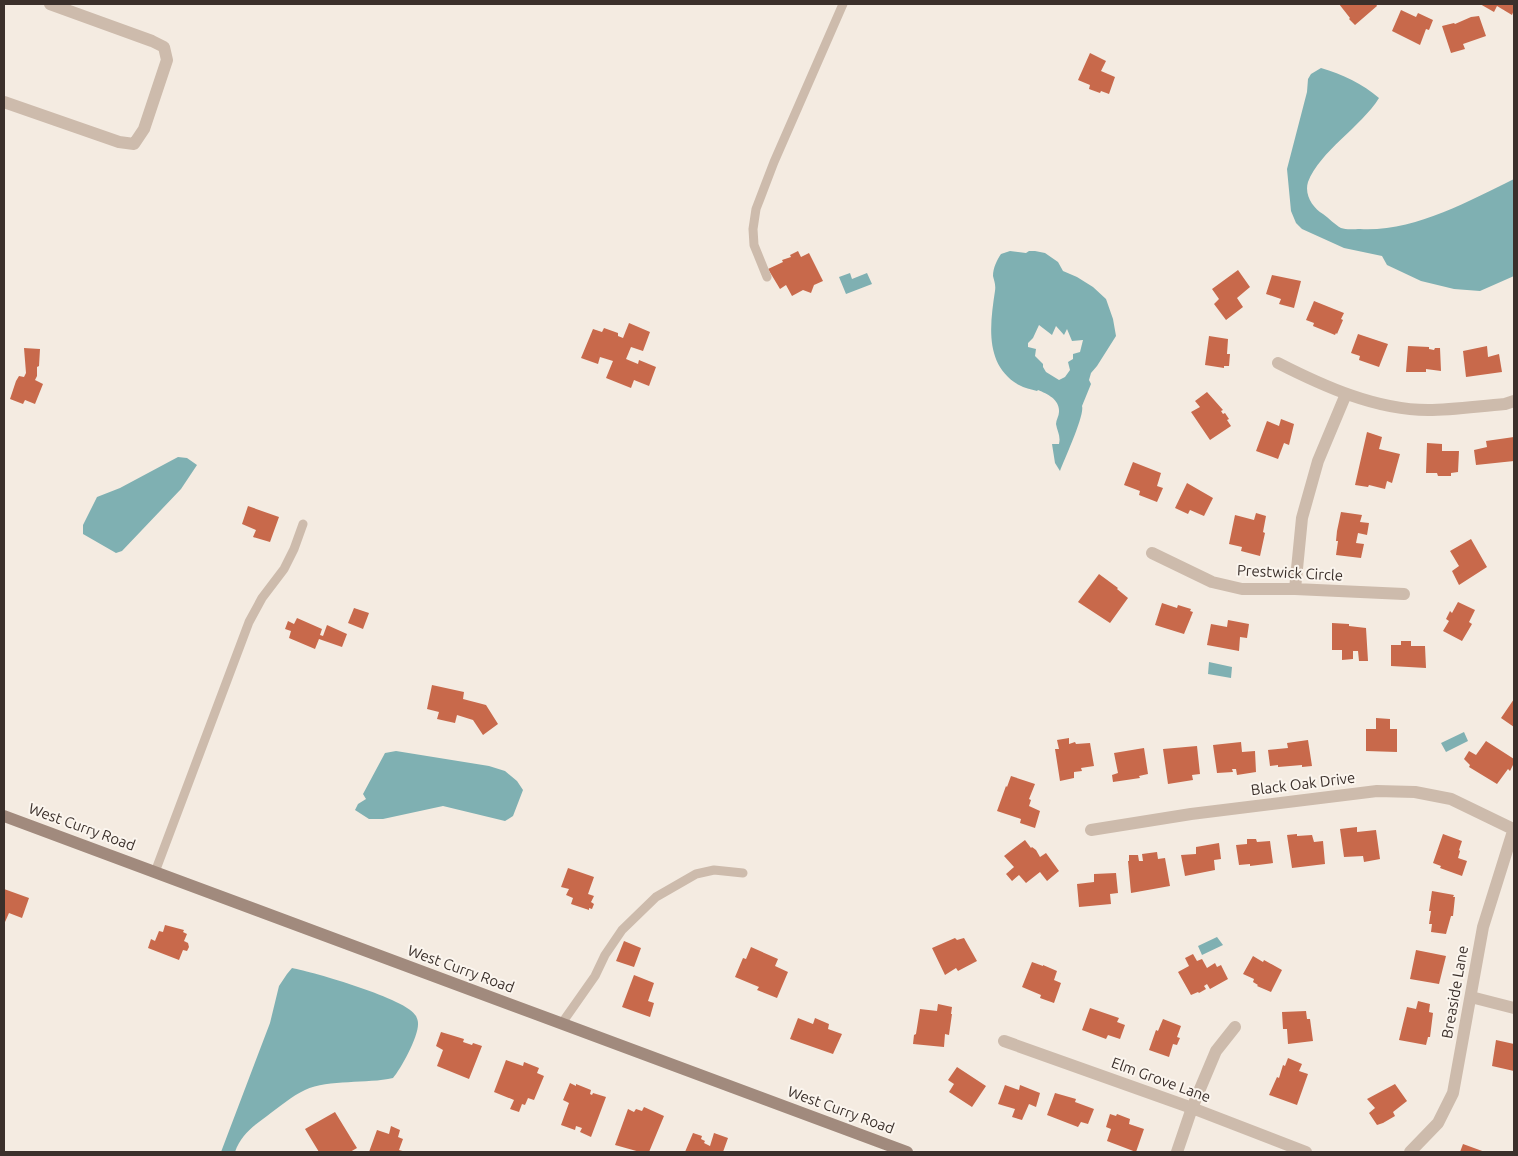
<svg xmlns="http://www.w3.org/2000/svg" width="1518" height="1156" font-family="Ubuntu,sans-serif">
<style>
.water{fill:#7fb0b2;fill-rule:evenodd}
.building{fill:#c8694b}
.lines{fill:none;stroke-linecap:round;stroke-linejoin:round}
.lane{stroke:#cdbbac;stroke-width:9}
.street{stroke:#cdbbac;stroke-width:12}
.secondary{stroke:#a18a7d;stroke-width:12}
.labels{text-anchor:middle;stroke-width:4;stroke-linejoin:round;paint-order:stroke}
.street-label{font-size:15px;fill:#3b302b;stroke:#fbf5ee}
</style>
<rect width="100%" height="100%" fill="#f4ebe1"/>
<path class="water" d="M1321,68C1342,74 1363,84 1379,98C1361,127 1320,151 1308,182C1304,195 1313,208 1323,214C1329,218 1335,225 1341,228C1346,230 1355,229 1360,229C1414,232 1467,202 1514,179V276L1480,291L1454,289L1421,281L1387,265L1382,256L1344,248L1302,229L1296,223L1291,211L1287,169L1307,92L1308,79L1311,74Z
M1010,251L1026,253L1029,251H1035L1045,253L1058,262L1063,271L1077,277L1093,287L1106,299L1113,319L1116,336L1097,366L1091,373L1089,380L1091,384L1082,406C1085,415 1064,460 1060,471L1055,463L1052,444H1059C1061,436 1057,431 1056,424C1056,420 1059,416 1059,412C1060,400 1048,394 1038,390L1037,391C1031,389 1024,388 1019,385C984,365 990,324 995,291C996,284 994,281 993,276C993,268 997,260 1001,254ZM1039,325L1052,335L1056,326L1064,335L1067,329L1072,341L1083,340L1080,352L1073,354V359L1068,362L1070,370L1065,377L1059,380L1046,372L1043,367V364L1035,356L1036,349L1028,347V343L1033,338Z
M850,273L852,279L867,273L872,284L846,294L839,277Z
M178,457L187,458L197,465L181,489L122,551L116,553L83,534V525L97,497L120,488Z
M1209,662L1232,667L1231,678L1208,674Z
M1464,732L1468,741L1446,752L1441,743Z
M396,751L489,766L505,771L517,781L523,790L513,816L505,821L443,806L383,819H369L355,810L358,804L366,799L363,794L385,753Z
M1217,937L1223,945L1202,955L1198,946Z
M292,968C313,972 408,999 416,1016C417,1018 418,1021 418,1023C419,1036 401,1069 393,1078C367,1084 329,1079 305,1090C292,1096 279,1107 267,1116C253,1126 241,1135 235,1152H221L270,1023L279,986L287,974Z"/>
<path class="building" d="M1339,4H1376L1377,6L1355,25L1349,19L1350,18Z
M1480,4H1514V10L1512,15L1497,6L1494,12Z
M1401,10L1416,17L1418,13L1433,20L1429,30L1426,29L1420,45L1392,31Z
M1479,16L1486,36L1463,44L1465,49L1451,53L1442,26L1454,23L1455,24L1471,17Z
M1090,53L1106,61L1101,71L1115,77L1109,94L1101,91L1100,93L1089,89L1090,85L1078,80Z
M798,251L801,257L809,253L823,281L814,285L811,293L803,290L792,296L786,285L780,289L768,269L783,262L782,260L791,257L790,255Z
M1238,270L1250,287L1237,298L1243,307L1226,320L1214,304L1219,299L1212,289Z
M1272,275L1301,281L1294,308L1279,304L1281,299L1266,294Z
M1314,301L1344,313L1341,319L1343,320L1337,334L1336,333L1335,335L1313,326L1314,323L1306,320Z
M629,323L650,332L643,351L631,347L626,359L638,364L639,360L656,367L649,386L634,380L631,388L606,378L613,361L600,357L598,364L581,358L593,329L602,332L604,328L618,333V336L623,338Z
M1358,334L1388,344L1379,367L1359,360L1360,356L1351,353Z
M1209,336L1228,339L1227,354H1230L1229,366H1224V368L1205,365Z
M1408,346L1429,347V349L1434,350L1435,348H1440L1441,371L1426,369V372H1406Z
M1487,346L1488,357L1499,354L1502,372L1466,377L1463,351Z
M24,348L40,349L39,366L37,367V376L35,380L43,384L35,404L25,400L23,404L10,399L16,381L19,376L24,377L26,373Z
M1207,392L1223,410L1221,411L1223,414L1225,413L1229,419L1227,420L1231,426L1210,440L1191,412L1200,407L1195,401Z
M1281,419L1294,424L1289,445L1284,443L1278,459L1256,451L1267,421L1279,426Z
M1367,432L1382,437L1379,449L1400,454L1392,483L1387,481L1385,489L1369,485L1368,487L1355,485Z
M1514,437V461L1476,465L1474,450L1487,447L1486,441Z
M1427,443L1442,444V451H1459L1458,472L1451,473V476H1438L1437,473H1426Z
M1133,462L1161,473L1157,486L1163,488L1157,502L1139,495L1140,491L1124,485Z
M1187,483L1213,498L1204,516L1190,510L1188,514L1175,508Z
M248,506L279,517L270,542L253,537L256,530L242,524Z
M1341,512L1362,515L1360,522L1369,523L1367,535L1358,533L1356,543L1364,544L1361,558L1336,555L1338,541H1336L1337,531Z
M1256,513L1266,516L1263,532L1265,533L1260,556L1241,551L1242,547L1229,544L1235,515L1254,520Z
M1471,539L1487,567L1459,585L1452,571L1459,566L1450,551Z
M1099,574L1118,588L1117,589L1128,598L1110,623L1078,602Z
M1458,602L1475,610L1469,622L1472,624L1462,641L1443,631L1449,621L1446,619L1450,611L1452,613Z
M1162,603L1177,608L1178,605L1191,609L1190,611L1193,612L1184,634L1155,625Z
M354,608L369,613L363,629L348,623Z
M297,618L322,629L320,635L323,636L327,625L347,634L342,647L319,639L315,649L289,638L291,631L285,629L288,621L294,624Z
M1228,620L1249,624L1247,638L1240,637L1239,651L1207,645L1211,624L1227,627Z
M1332,623L1349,624V626L1366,628L1368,661H1359L1358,651H1353V659L1342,660V650H1332Z
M1401,641H1411V646H1425L1426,668L1391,666V645H1401Z
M432,685L464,692L463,699L486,705L498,724L483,735L473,720L457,715L455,723L437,719L439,712L427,709Z
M1514,699V727L1501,718Z
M1376,718L1390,719V729H1397V752L1366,751V729H1376Z
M1069,738V744L1075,742L1076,744L1090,743L1094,766L1081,768L1082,771L1074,772V778L1060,781L1055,749H1059L1057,740Z
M1308,740L1312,766L1302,767V765L1278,767V765L1270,766L1268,750L1288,748L1287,743Z
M1486,741L1514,759V763L1510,771L1508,769L1497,784L1469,767L1470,765L1464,759L1469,751L1476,755Z
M1241,742L1242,752L1255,751L1256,772L1237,775L1236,769H1232L1233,772L1217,773L1213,745Z
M1197,746L1200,774L1192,775L1193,780L1168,784L1163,749Z
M1144,748L1148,774L1139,776L1140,778L1113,782L1112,775L1118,773L1114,753Z
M1011,776L1035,784L1029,799L1031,800L1029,806L1040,811L1035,828L1020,823L1021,819L997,811L1006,786L1007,787Z
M1357,827V832L1376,830L1380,859L1364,862L1363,856L1344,857L1340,829Z
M1297,834V836L1312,835L1314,842L1323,841L1325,864L1292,868L1287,835Z
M1443,834L1462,841L1459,850L1460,851L1458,858L1467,861L1462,876L1440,868L1441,866L1433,863Z
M1247,839H1256L1257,842L1270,841L1273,863L1250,866V864L1239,865L1236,845L1247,844Z
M1025,840L1031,848L1032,847L1036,850L1040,857L1046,853L1059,871L1047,881L1040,872L1026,883L1019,875L1012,881L1006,874L1014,867L1004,856Z
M1219,843L1221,859L1214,860L1215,870L1185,876L1181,855L1196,854V847Z
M1157,852L1158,859L1165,858L1170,886L1131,893L1128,861H1129V855H1138L1139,861H1143L1142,854Z
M568,868L594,877L588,894L594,896L591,902L594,904L592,909L589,908V910L571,904L573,898L566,895L569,889L561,887Z
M1116,873L1118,893L1110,894L1111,904L1079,907L1077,884L1094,882V874Z
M4,889L29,898L22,918L9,913L5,922H4Z
M1432,891L1454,895L1453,897H1455L1453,916H1451L1446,934L1431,932L1432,924H1429L1431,911H1429Z
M165,925L184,930L183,932L187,934L184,941L188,943L189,947L187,951L183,950L179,960L148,948L151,939L155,941L159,931L163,932Z
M955,938L957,940L964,938L977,961L958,971L956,968L945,975L932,948Z
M624,941L641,948L634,967L616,961Z
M751,947L778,959L775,966L788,972L777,998L757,990L759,987L735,977L743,958L746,959Z
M1416,950L1446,956L1439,984L1410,979Z
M1193,954L1197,961L1202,959L1207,968L1215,963L1217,967L1221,965L1228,979L1210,989L1207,984L1204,986L1206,989L1199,993L1198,992L1191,995L1178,972L1189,966L1185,958Z
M1253,956L1263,962L1264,960L1282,970L1271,992L1257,986L1258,985L1253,982L1254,979L1243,974Z
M1032,962L1043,966V965L1057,971L1054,980L1061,983L1054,1003L1040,998L1041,995L1022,987Z
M634,975L654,983L648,1001L654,1003L650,1017L622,1007Z
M1418,1001L1430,1004L1429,1012L1433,1013L1430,1037H1428L1426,1045L1399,1040L1407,1007L1416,1009Z
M938,1004L952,1007L951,1014H952L949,1035L945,1034L944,1047L913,1044L914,1035L916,1034L920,1009L937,1011Z
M1090,1008L1119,1018L1117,1022L1125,1025L1120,1039L1108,1035L1106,1039L1082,1030Z
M1306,1011L1307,1019H1310L1313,1041L1288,1044L1287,1029H1283L1282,1012Z
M798,1018L813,1024L815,1018L829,1024L828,1029L842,1034L833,1054L790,1039Z
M1163,1019L1181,1026L1177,1037L1180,1038L1177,1045L1173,1044L1169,1057L1149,1050L1156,1030L1158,1031Z
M441,1032L464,1039L463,1042L472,1045L473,1043L482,1046L469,1079L437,1066L443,1050L436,1046Z
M1496,1040L1514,1044V1071L1492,1066Z
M1288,1058L1302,1064L1299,1071L1308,1074L1297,1105L1269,1095L1277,1077L1279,1078L1283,1065L1285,1066Z
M506,1060L523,1066L524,1062L539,1068L537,1073L544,1076L534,1100L528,1098L525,1105L522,1104L519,1112L510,1109L514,1100L494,1092Z
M957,1067L986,1086L972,1107L949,1092L954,1084L948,1080Z
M570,1083L576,1086V1084L591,1090L590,1094L592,1095L593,1093L606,1097L591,1137L580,1132L582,1128L576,1126L575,1130L561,1125L569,1103L563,1100Z
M1395,1084L1407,1101L1393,1112L1395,1116L1383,1123L1377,1125L1369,1113L1375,1108L1367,1099Z
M1005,1085L1019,1090L1020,1085L1040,1093L1036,1107L1029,1104L1022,1120L1012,1117L1015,1109L998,1104Z
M1055,1093L1076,1099L1075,1102L1094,1109L1088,1124L1081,1122L1078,1127L1047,1115Z
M644,1107L664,1116L649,1152H640L615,1145L628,1109L634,1112L636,1109L642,1111Z
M335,1112L357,1148L350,1152H341L340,1151L337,1152H319L305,1129Z
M1110,1114L1116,1116L1117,1114L1130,1119L1129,1124L1144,1129L1136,1152L1107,1141L1111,1129L1106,1127Z
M391,1126L400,1130L398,1137L403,1139L399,1150L406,1152H369L377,1130L389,1134Z
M693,1133L702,1136L701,1139L705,1141L704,1143L710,1146L714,1133L728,1138L723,1152H685Z
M1463,1144L1485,1152H1460Z"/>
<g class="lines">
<path class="lane" d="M767,277L754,245L753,229L756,209L774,162L843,4
M155,872L249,622L262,598L284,569L294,549L303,524
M562,1023L595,976L605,955L622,930L656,897L696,874L714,870L743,873"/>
<path class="street" d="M4,102L119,142L134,144L144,129L167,60L164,47L152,41L50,4
M1278,363C1323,386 1376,410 1428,410C1453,410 1479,406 1505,404L1514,401
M1152,553L1212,582L1242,589H1295L1404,594
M1295,589L1302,518L1318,461L1346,394
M1091,830L1191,814L1377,791L1415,792L1451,799L1513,829
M1471,997L1514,1008
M1004,1041L1192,1108L1306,1152
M1177,1152L1192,1108L1216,1051L1235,1027
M1410,1152L1438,1123L1453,1093L1483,927L1514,828"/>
<path class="secondary" d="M4,816L907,1152"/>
</g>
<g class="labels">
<g class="street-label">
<text transform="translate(1290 573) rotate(3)" y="5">Prestwick Circle</text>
<text transform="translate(1303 784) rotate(-7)" y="5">Black Oak Drive</text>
<text transform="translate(82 827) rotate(20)" y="5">West Curry Road</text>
<text transform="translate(461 969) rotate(20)" y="5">West Curry Road</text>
<text transform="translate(1455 992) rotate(-80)" y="5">Breaside Lane</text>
<text transform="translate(1161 1080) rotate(20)" y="5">Elm Grove Lane</text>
<text transform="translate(841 1110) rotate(20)" y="5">West Curry Road</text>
</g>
</g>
<rect width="1518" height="1156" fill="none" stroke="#3b302b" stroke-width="10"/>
</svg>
